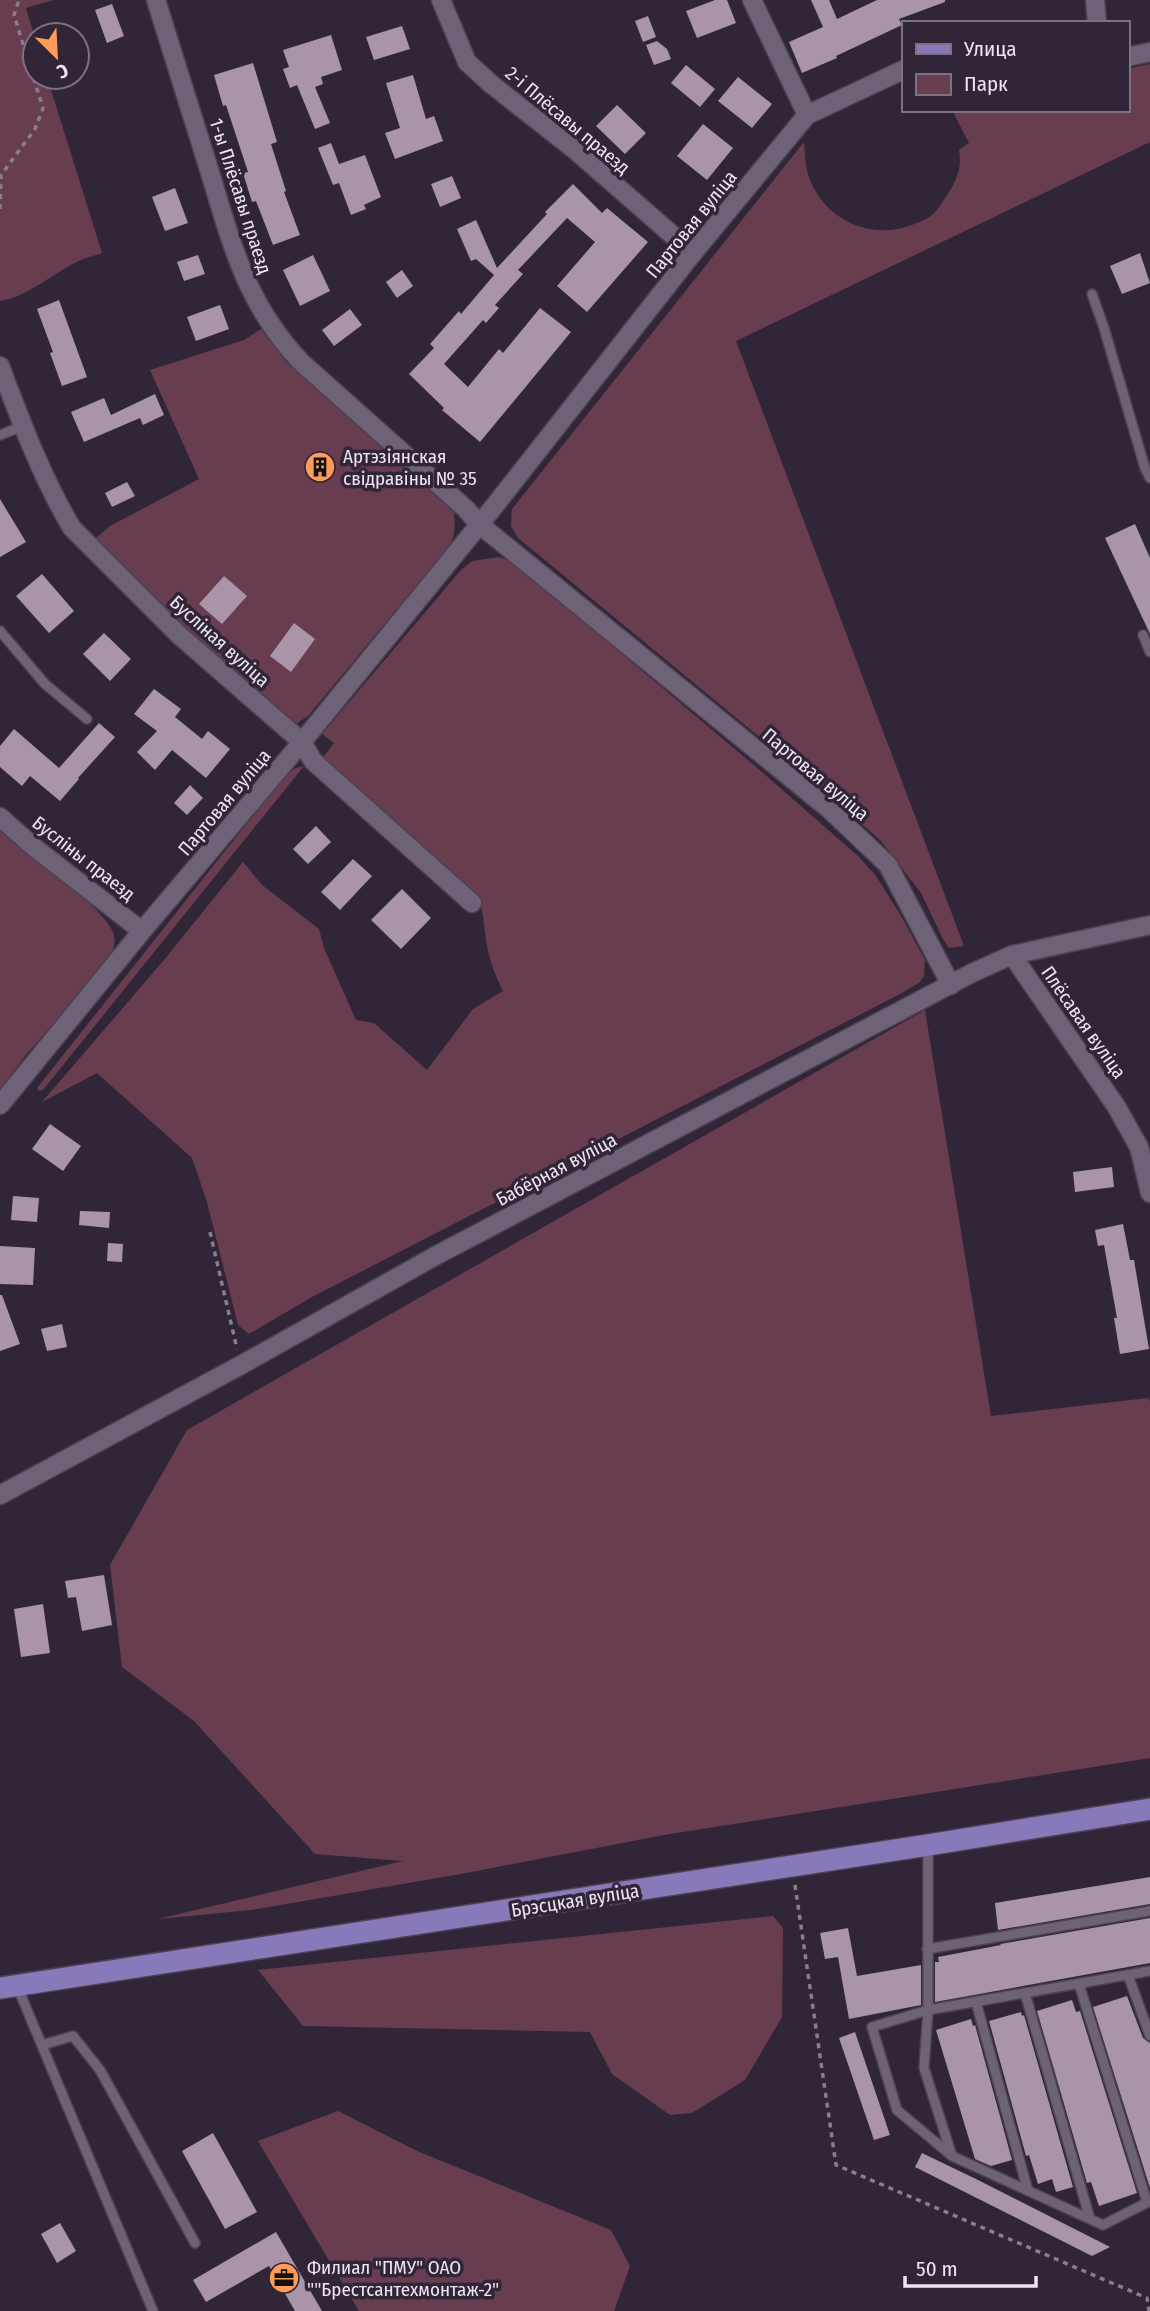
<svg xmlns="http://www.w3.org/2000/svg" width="1150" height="2311" font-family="'Fira Sans Condensed',sans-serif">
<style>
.green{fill:#683d50}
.building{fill:#aa94a7}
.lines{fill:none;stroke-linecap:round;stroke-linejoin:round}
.lane-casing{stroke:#4c4252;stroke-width:12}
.street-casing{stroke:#4c4252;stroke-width:21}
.primary-casing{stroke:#4c4252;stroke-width:24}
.path{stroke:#877e8e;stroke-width:3.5;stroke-dasharray:5 5;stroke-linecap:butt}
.lane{stroke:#6e6277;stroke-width:9}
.street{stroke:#6e6277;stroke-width:18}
.primary{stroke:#8879bb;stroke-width:21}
.labels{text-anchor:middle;stroke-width:7;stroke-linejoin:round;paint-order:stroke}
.street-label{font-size:19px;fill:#ede6f2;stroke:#312638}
.poi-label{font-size:19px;fill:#ede6f2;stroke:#312638;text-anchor:start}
</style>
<rect width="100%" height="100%" fill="#312638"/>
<path class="green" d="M0,0H53L26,8L35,38V77H47L102,253C95,256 87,257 81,260C53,272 31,296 0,301Z
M1150,64V142L736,341L964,946L949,948L943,939L921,893L881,841L825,791L518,538L511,526L512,509L804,142C805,152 805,164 808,174C821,216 864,239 906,227C915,224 927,220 934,213C939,208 943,201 947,195C957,180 962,168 959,150L969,143L952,110H1127V69Z
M261,329L287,363L454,512C455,528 456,538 446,550L308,716L296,724L290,723L176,624L96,538L110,526L199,479L150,370L244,340Z
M499,557L513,562L755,766L858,856L876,876L900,914L925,960L924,976L919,983L900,994L312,1297L249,1334L238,1325L207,1202L192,1158L97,1073L42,1102L164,960L243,862L262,885L319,929L324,948L356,1020L374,1023L427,1070L473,1009L503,991C496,978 491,964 488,950C484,933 485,917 479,900L323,757L334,743L322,734L460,571L472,561Z
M304,766L43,1090L39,1091L37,1088L287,773L296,768Z
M0,827C22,846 109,911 114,935C116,945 112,953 108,961L25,1056L0,1090Z
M925,1010L991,1416L1148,1398L1150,1401V1758L664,1835L461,1874L251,1910L158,1919L403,1861L315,1854L194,1721L122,1667L110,1565L187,1430Z
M773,1916L783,1928L782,2017L745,2080L692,2113L670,2115L612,2074L590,2032L303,2026L258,1970Z
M338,2111L417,2151L611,2230L630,2266L614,2311H359L258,2141Z"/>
<path class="building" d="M715,0H727L736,23L697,38L686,11Z
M811,0H829L837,19L877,0H945V2L899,19L902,25L836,56L837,58L802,73L789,42L823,27Z
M112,4L124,36L107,43L95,10Z
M648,16L656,37L643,42L635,21Z
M402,26L410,49L374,60L366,37Z
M331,35L342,70L321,77L323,84L315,87L330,123L315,129L297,85L290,88L283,69L289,67L283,50Z
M657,41L667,49L671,59L654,65L646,45Z
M253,63L277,142L271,144L286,191L284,192L300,235L273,245L256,201L252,202L243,173L248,172L226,105L223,106L214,75Z
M686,65L715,89L700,107L671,83Z
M413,75L426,119L434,116L443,141L395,159L385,133L400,128L386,83Z
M738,77L772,104L752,128L718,101Z
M617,105L646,133L625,154L596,126Z
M703,124L733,148L707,180L677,156Z
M331,143L339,164L365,155L381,197L364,205L366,209L351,215L339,183L333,185L318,148Z
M452,176L461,198L440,207L431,184Z
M573,184L602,213L607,208L648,242L587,312L557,286L595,242L567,218L518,270L523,274L495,305L499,308L486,323L483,320L444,364L468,387L499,349L503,353L540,308L571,332L480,442L442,410L444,408L409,374L434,348L430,344L459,311L461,314L494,275L476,259L471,261L457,229L476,220L497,268L547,214L545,212Z
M175,188L188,223L165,231L152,197Z
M1140,253L1150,283L1122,294L1110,266Z
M198,255L205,274L184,281L177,262Z
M313,255L330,291L300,306L283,270Z
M402,270L413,286L397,298L386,282Z
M59,300L87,377L62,386L50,353L53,352L37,309Z
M220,305L229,329L196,341L187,317Z
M350,309L362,325L334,346L322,330Z
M155,394L164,415L143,425L140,418L84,442L71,412L104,398L111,415Z
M127,482L135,496L112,507L105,493Z
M0,499L26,542L0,557Z
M1135,524L1150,558V634L1105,538Z
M42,574L74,611L49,633L16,596Z
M224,576L247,596L222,624L199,604Z
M294,623L315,639L291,672L270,656Z
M104,633L131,659L110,681L83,654Z
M154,689L181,709L175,717L202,739L208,731L230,749L206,778L172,750L155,770L137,752L157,731L134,714Z
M99,723L115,737L78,778L79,779L60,801L30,776L22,786L0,767V746L14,729L59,768Z
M190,785L203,798L187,815L174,803Z
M316,826L331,842L308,864L293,849Z
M353,859L372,876L340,910L321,892Z
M402,889L431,918L401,949L371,920Z
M50,1124L81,1146L63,1171L32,1149Z
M1112,1167L1114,1187L1075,1192L1073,1172Z
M13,1196L39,1198L37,1222L11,1220Z
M80,1211L110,1212L109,1228L79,1225Z
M1123,1224L1130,1260H1134L1149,1349L1120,1354L1114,1318H1117L1104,1245L1098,1246L1095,1230Z
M108,1243L123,1244L122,1262L107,1261Z
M0,1246L35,1248L33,1285L0,1284Z
M0,1295H2L20,1344L0,1351Z
M62,1324L67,1347L47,1351L41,1329Z
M104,1575L112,1625L82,1631L76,1597L68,1598L65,1581Z
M43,1604L50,1653L21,1657L14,1609Z
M1150,1877V1904L998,1930L995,1903Z
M1150,1918V1963L935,2002V1962H939L938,1957L1001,1945L1000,1944Z
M848,1928L857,1976L921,1965V2005L849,2019L838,1957L825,1959L820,1933Z
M1127,1996L1143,2038L1150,2043V2188L1093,2007Z
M1072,2000L1076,2012L1080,2011L1137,2193L1099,2206L1091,2182L1087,2183L1037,2011Z
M1021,2012L1022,2016L1024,2015L1073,2187L1056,2192L1052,2179L1038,2184L1029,2155L1026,2156L989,2021Z
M971,2019L973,2026L975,2025L1012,2160L991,2166L975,2159L936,2030Z
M855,2032L890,2135L874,2140L839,2038Z
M213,2133L257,2212L225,2229L182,2151Z
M922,2153L976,2179L1110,2247L1092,2256L915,2167Z
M60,2223L76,2251L57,2263L41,2234Z
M276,2232L322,2311H295L269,2266L206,2302L193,2280Z"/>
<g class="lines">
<g class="lane-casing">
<path id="lane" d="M1092,294L1104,328L1145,468L1150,478
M0,435L23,426
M0,631L45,684L87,719
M1143,635L1150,652
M928,1845V2010L924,2068L952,2156L1103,2225L1150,2201
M927,1949L1150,1911
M1128,1975L1150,2036
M1079,1984L1147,2202
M17,1986L153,2311
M1025,1993L1090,2219
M976,2002L1028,2191
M42,2045L73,2036L100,2070L195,2243
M952,2156L897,2110L872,2027L928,2010L1150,1971"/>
</g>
<g class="street-casing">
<path id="street" d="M156,0C173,54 190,109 207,163C231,240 244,302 301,362L466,509L479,524L829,809L888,865L951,985
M441,0L467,62L491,84L575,150L693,253
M752,0L807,115
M1095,0L1097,23
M1127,57L1150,52
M0,366C21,421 42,478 72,528L179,635L302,742L313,761L472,903
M0,817L35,848L142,931
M1012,955L1116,1106L1139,1147L1150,1193
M0,1105L142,931L302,742L496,504L693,253L807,115L903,70
M0,1495L241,1365L437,1255L972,973L1012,955L1150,925"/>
</g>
<g class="primary-casing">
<path id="primary" d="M0,1988L928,1845L1150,1809"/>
</g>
<path class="path" d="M0,209L1,175L35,129L43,108L14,15L19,0
M210,1232L237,1349
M795,1885L836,2165L1147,2298L1149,2311"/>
<use href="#lane" class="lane"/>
<use href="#street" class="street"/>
<use href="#primary" class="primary"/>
</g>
<defs>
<g id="building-disc" transform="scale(1.575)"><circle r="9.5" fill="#fe9b58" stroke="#312638"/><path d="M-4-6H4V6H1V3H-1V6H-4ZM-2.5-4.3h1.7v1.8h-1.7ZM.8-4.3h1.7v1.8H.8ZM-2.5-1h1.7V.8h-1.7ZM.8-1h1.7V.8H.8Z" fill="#111"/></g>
<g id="office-disc" transform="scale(1.575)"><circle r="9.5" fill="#fe9b58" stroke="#312638"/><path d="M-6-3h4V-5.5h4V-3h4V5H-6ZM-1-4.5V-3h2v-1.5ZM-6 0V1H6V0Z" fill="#111"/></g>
</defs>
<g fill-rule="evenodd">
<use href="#building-disc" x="320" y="467"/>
<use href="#office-disc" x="284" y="2278"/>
</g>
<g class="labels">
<g class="street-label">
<text transform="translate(568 120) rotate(40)" y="7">2-і Плёсавы праезд</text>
<text transform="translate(241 196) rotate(72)" y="7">1-ы Плёсавы праезд</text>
<text transform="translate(691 224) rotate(-51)" y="7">Партовая вуліца</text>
<text transform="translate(220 641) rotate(42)" y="7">Бусліная вуліца</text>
<text transform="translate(816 774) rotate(40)" y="7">Партовая вуліца</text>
<text transform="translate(224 802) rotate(-50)" y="7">Партовая вуліца</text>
<text transform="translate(84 858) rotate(38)" y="7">Бусліны праезд</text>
<text transform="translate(1084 1022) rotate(55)" y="7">Плёсавая вуліца</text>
<text transform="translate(556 1169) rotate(-28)" y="7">Бабёрная вуліца</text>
<text transform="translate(575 1900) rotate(-9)" y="7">Брэсцкая вуліца</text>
</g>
<g class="poi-label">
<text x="343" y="463">Артэзіянская<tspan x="343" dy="22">свідравіны № 35</tspan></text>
<text x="307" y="2274">Филиал "ПМУ" ОАО<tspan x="307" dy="22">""Брестсантехмонтаж-2"</tspan></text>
</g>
</g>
<rect x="902" y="21" width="228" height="91" fill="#312638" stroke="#7c7382" stroke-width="2"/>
<rect x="916" y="44" width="35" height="10" fill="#8879bb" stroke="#7c7382" stroke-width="2"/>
<text x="964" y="56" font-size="21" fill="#ede6f2">Улица</text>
<rect x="916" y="74" width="35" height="21" fill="#683d50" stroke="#7c7382" stroke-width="2"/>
<text x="964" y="91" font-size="21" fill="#ede6f2">Парк</text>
<g transform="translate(56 56) rotate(156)"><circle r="33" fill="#312638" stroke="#7c7382" stroke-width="2"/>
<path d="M0-5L12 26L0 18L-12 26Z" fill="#fe9b58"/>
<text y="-10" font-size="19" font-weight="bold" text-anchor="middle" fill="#ede6f2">С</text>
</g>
<path d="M905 2276v10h131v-10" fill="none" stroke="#ede6f2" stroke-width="3.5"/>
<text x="916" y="2276" font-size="21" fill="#ede6f2" stroke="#312638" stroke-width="5" paint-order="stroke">50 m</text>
</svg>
